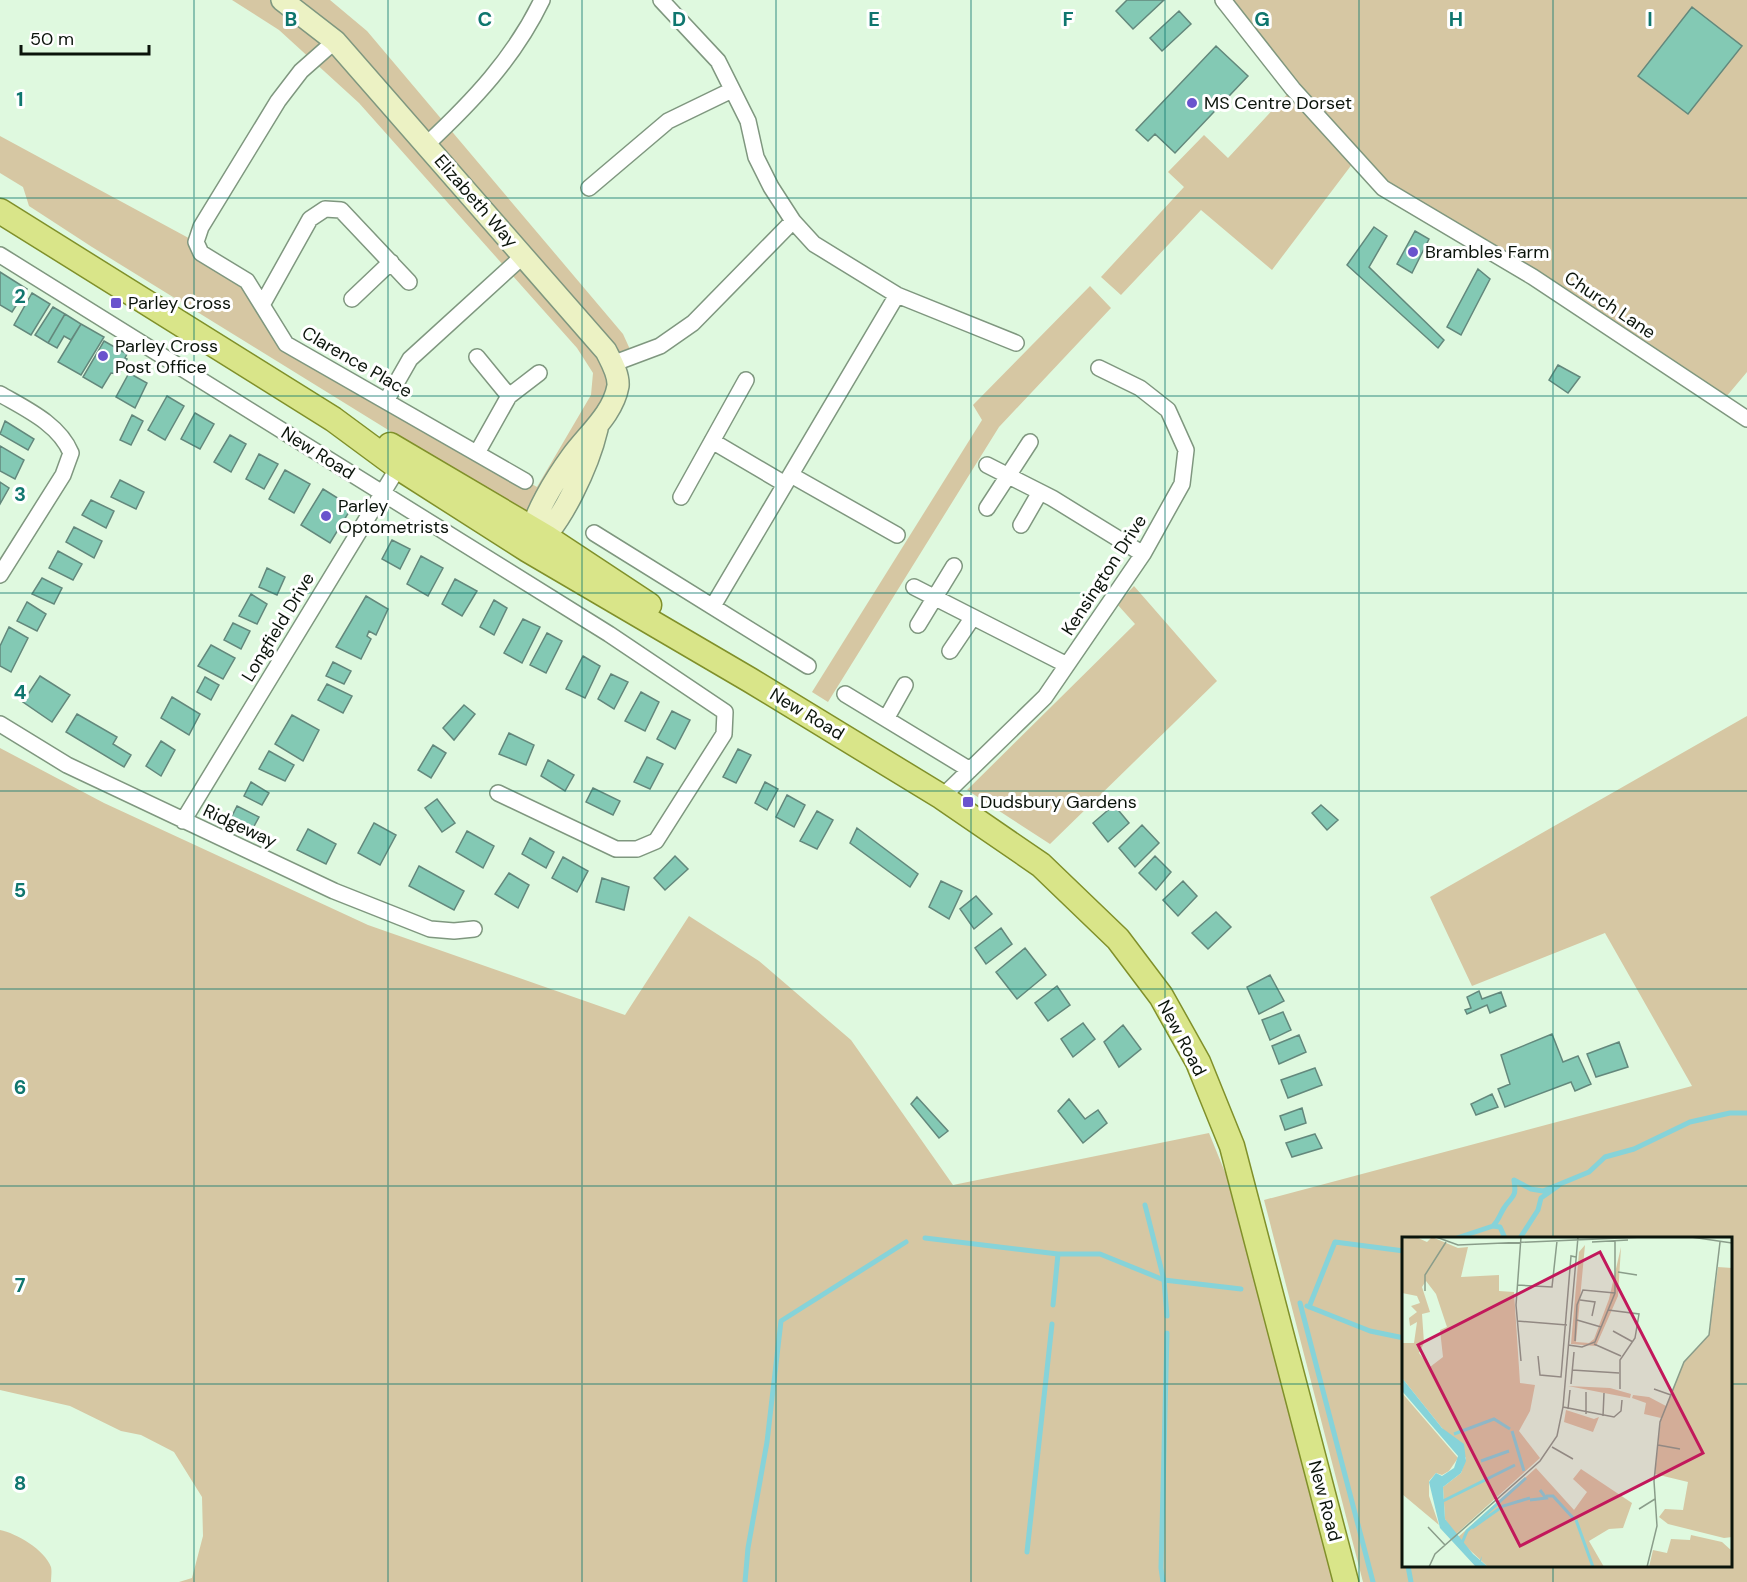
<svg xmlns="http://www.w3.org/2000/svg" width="1747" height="1582" font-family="'DM Sans',sans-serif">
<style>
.green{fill:#d6c7a3;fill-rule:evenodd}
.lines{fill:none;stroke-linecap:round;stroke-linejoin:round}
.stream{stroke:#86d3d9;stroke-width:5}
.building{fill:#83c9b4;stroke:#63887c;stroke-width:1.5}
.street-casing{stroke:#7f977f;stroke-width:18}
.secondary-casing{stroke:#7f977f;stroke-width:24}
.primary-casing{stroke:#80902a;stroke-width:27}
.street{stroke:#fff;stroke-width:15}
.secondary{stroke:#ecf2c4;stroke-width:21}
.primary{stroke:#d9e589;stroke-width:24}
.grid{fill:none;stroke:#0f766e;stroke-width:1.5;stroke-opacity:0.55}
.poi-dot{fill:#6a53cd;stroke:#fff;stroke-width:2}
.labels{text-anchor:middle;stroke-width:6;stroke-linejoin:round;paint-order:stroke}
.poi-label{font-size:18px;fill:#0b140b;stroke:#fff;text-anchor:start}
.street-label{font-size:18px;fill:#0b140b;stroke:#fff}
.inset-river{fill:none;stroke:#86d3d9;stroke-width:3}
.inset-road{fill:none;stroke:#8a9d8a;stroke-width:1.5}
.view{fill:#c2185b;fill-opacity:0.15;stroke:#c2185b;stroke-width:3}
.inset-edge{fill:none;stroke:#0b140b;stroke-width:3}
.grid-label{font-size:20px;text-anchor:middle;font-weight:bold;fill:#0f766e;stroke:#fff;stroke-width:6;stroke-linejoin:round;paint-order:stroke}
</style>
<rect width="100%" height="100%" fill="#dff9df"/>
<path class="green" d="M232,0H330L367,31L623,334L633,356L617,377L534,520L92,247L29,206L23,187L0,173V136L196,242L247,281L287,344L537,487L591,395L593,373L577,348L359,103L279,30Z
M1223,0H1747V372L1721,403L1423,212L1356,159L1272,270L1201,210L1121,295L1101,277L1184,187L1168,172L1204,135L1228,158L1293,88Z
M1090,286L1111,308L999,427L828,702L812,692L982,420L973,405Z
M1134,586L1217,681L1050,844L967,790L1135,624L1117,604Z
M1747,716V1582H1363L1264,1200L1692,1086L1605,933L1472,986L1430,897ZM1404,1238H1730V1566H1404Z
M0,748L104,803L368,925L625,1015L689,916L759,961L851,1040L953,1185L1209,1133L1229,1182L1336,1582H179L192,1578L203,1536L202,1497L174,1452L141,1435L121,1431L70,1406L0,1390Z
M0,1530C16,1533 45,1550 51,1567C52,1571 51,1578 51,1582H0Z"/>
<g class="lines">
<path class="stream" d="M1145,1205L1164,1280L1167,1316
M1493,1226C1499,1220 1500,1214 1504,1208C1512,1195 1517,1199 1514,1180L1531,1189L1543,1191L1589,1172L1605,1157L1634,1149L1690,1122L1730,1113H1747
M925,1238L1058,1254H1100L1164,1280L1241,1289
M1457,1238L1493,1226L1500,1227L1505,1238
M1520,1238L1538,1210L1541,1198L1558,1186
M1300,1303L1373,1582
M1053,1305L1058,1254
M1307,1306L1370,1331L1404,1338
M1309,1307L1335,1242L1404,1251
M1027,1552L1052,1324
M1408,1566L1411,1582
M745,1582L748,1548L767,1442L781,1321L906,1242
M1163,1582L1161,1568L1167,1333"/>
</g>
<path class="building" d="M1127,0H1164L1133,29L1116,11Z
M1692,7L1742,46L1688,114L1638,76Z
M1179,11L1191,24L1162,51L1150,38Z
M1216,46L1248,76L1175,153L1155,134L1148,141L1136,130Z
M1374,227L1387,236L1369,267L1444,340L1438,348L1347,265Z
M1415,231L1429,239L1412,273L1397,264Z
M1478,269L1490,279L1461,335L1447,327Z
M0,272L27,289L12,312L0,305Z
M32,293L50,304L31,335L14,325Z
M53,307L65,314L48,343L35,335Z
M65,314L81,324L71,340L64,336L57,348L48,343Z
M81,324L104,337L81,375L58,362Z
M104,341L127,354L125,358L127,359L119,374L111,373L102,388L83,377Z
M1558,365L1580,377L1568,393L1549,380Z
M129,373L147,383L135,408L116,397Z
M167,396L184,406L165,440L148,430Z
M195,413L214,424L200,449L181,439Z
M132,415L143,421L131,445L120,440Z
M5,421L34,439L28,450L0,434Z
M230,435L246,444L231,472L214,462Z
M0,446L24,460L15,479L0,471Z
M259,454L278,464L264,489L246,479Z
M285,470L310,484L294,513L269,499Z
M120,480L144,492L136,509L111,497Z
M0,482L9,488L0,504Z
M323,489L352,507L330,543L301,525Z
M91,500L114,511L106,528L82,515Z
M74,527L102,541L94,558L66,542Z
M392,540L410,549L400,569L382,559Z
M58,551L82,564L73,580L49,568Z
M421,556L443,568L428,596L407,584Z
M267,568L285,577L277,595L259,587Z
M42,578L62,588L54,604L32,594Z
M455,579L477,591L462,616L442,604Z
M251,594L267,604L257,624L239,616Z
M366,596L388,609L376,635L369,631L367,636L371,639L361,659L336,647Z
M494,600L507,608L494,635L480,627Z
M27,602L46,614L37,631L17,621Z
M523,619L540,627L522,663L504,653Z
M233,623L250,631L241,649L224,640Z
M9,627L28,638L11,672L0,666V646Z
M547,633L562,641L546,673L530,665Z
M211,645L235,658L223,679L198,666Z
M583,656L600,666L585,698L566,689Z
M333,662L351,671L344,684L326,676Z
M611,674L628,682L614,709L598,699Z
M40,676L70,695L52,722L23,702Z
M205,677L219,685L211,700L197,692Z
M327,684L352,696L343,713L318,700Z
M641,692L659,702L645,731L625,721Z
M172,697L200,714L189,735L161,718Z
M464,705L475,714L454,740L443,728Z
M672,711L690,720L675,749L657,739Z
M77,714L117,737L113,744L131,755L124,767L66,732Z
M292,715L319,730L303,761L275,744Z
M509,733L534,745L526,765L499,754Z
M161,741L175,750L161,776L146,766Z
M433,745L446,753L431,778L418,770Z
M738,749L751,755L736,783L723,777Z
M269,751L294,765L285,781L259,769Z
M647,757L663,764L650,789L634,782Z
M548,760L574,775L565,791L541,776Z
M251,782L269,793L262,805L244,796Z
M765,782L778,789L767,810L755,803Z
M593,788L620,801L613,815L586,802Z
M787,795L805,805L794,827L776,817Z
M437,799L455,823L442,832L425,808Z
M1114,805L1129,823L1108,842L1093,823Z
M1321,805L1338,820L1327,830L1312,813Z
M237,806L259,817L252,830L230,820Z
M817,811L833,820L817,849L800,841Z
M374,823L396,835L380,865L358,853Z
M1142,825L1159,843L1135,867L1119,848Z
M857,828L918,874L910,887L850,843Z
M308,829L336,844L326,864L297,850Z
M467,831L494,846L483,868L456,852Z
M530,838L554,852L546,868L522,854Z
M675,856L688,869L665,890L654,878Z
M1155,856L1171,872L1156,890L1139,873Z
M563,857L588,871L577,892L552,878Z
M419,866L464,891L454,910L409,886Z
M509,873L529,885L518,908L495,894Z
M602,878L629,887L624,910L596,902Z
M941,881L962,891L949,919L929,907Z
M1183,881L1197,896L1178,916L1163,900Z
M976,896L992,914L974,929L960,909Z
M1216,912L1231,927L1208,949L1192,933Z
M1001,928L1012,944L986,964L975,948Z
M1025,948L1046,975L1017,999L996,972Z
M1270,975L1284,1001L1259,1014L1247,987Z
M1057,986L1070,1005L1048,1021L1035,1003Z
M1479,991L1482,999L1501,992L1506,1006L1490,1013L1487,1005L1467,1014L1465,1010L1471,1008L1467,997Z
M1283,1012L1291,1030L1270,1040L1262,1020Z
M1083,1023L1095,1039L1073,1057L1061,1039Z
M1123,1025L1141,1049L1119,1067L1104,1042Z
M1552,1034L1563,1062L1578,1056L1591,1084L1575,1091L1571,1082L1505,1107L1498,1089L1510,1084L1501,1055Z
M1299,1035L1306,1052L1279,1064L1272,1046Z
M1619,1042L1628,1067L1596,1077L1587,1054Z
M1315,1068L1322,1085L1288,1098L1281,1080Z
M1492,1094L1498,1107L1476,1115L1471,1104Z
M917,1097L948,1131L939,1138L911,1104Z
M1069,1099L1085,1119L1098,1110L1107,1123L1083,1143L1058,1111Z
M1302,1108L1306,1123L1285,1130L1280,1116Z
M1315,1134L1322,1148L1292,1157L1286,1143Z"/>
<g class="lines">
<g class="street-casing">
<path id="street" d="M661,0L718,61L748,121L756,157L771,187L793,221L814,244L897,295L1016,343
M1223,0L1293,89L1383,188L1533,277L1747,419
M335,41L301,71L278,101L201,227L196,242L201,253L247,281L286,344L525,481
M426,145C473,101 514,58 542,0
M589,188L668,121L732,90
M0,255L609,634L725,712L724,734L656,841L637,849H616L498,793
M352,299L391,262
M262,305L310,219L325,209L341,210L409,282
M477,357L509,396
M612,364L660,346L693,323L793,221
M0,394C26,409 59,424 71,453L63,475L0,575
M386,401L410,359L523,256
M712,441L785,484
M477,453L509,396L539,373
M987,465L1052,498L1143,554
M791,475L897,535
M681,497L746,380
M987,508L1030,442
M1021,525L1040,492
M594,533L808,666
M914,587L1067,665
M713,606L897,295
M918,625L954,566
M950,651L973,617
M845,694L970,770
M886,719L905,685
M0,724L67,765L334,891L430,929L454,931L474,929
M942,797L1045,697L1143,554L1182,484L1186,450L1168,410L1140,388L1099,368
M183,821L402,461"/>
</g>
<g class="secondary-casing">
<path id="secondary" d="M282,0L335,41L606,351C611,361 619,374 618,386C613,414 588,434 572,456C556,478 532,516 529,543
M533,547C561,527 589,463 597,429"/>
</g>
<g class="primary-casing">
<path id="primary" d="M0,211L333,419L398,467L528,550L750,680L942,797L1041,865L1118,939L1161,996L1198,1062L1232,1146L1346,1582
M390,445L546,537L649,605"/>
</g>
<use href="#street" class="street"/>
<use href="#secondary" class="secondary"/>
<use href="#primary" class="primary"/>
</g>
<path class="grid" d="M194,0V1582M388,0V1582M582,0V1582M776,0V1582M971,0V1582M1165,0V1582M1359,0V1582M1553,0V1238M0,198H1747M0,396H1747M0,593H1747M0,791H1747M0,989H1747M0,1186H1747M0,1384H1404M1730,1384H1747M1553,1566V1582"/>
<g class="poi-dot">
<circle cx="1192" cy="103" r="6"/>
<circle cx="1413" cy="252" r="6"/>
<rect x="110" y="297" width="12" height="12" rx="3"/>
<circle cx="103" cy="356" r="6"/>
<circle cx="326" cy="516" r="6"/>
<rect x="962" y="796" width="12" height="12" rx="3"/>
</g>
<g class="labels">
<g class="poi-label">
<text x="1204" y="109">MS Centre Dorset</text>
<text x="1425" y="258">Brambles Farm</text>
<text x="128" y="309">Parley Cross</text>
<text x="115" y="352">Parley Cross<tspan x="115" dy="21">Post Office</tspan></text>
<text x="338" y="512">Parley<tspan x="338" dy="21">Optometrists</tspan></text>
<text x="980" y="808">Dudsbury Gardens</text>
</g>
<g class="street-label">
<text transform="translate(476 201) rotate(49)" y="6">Elizabeth Way</text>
<text transform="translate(1610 305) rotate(34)" y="6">Church Lane</text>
<text transform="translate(357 362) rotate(30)" y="6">Clarence Place</text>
<text transform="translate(318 453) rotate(32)" y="6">New Road</text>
<text transform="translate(1104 575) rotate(-57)" y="6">Kensington Drive</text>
<text transform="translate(278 627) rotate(-59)" y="6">Longfield Drive</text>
<text transform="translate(807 714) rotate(31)" y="6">New Road</text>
<text transform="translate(240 826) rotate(25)" y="6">Ridgeway</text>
<text transform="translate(1182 1038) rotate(62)" y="6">New Road</text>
<text transform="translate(1325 1501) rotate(75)" y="6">New Road</text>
</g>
</g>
<g transform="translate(1402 1237)">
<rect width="330" height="330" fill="#dff9df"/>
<path d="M14,0L25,5L30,0L56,11L66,10L59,40L97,38V54L112,55L118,146L133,148L128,174L117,194L138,221L53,298L43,282L41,250L59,236L64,221L0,141V106H12L15,85L8,89L7,81L15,75L9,69L18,66L15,59L0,56V2ZM24,44L34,57L45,90L38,93L41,120L28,130L17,116L22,106L20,77L28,75L20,50ZM183,8L174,105L187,106L192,102L207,62L219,10L216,59L194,109L169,107L177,15ZM316,30L330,31V300L322,301L266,287L257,280L263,272L281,273L286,245L253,237L259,181L242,177L244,166L230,161L231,158L247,160L264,169L282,125L307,98ZM166,149L208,151L229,157L228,161ZM0,156L56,221L47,234L40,238L34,236L27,244V259L37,288L0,257ZM164,173L192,182L197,180L191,195L162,185ZM134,231L172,273L185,255L171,242L179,232L230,266L221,291L207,292L187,304L202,330H86L55,301ZM289,298L320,305L330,314V330H247L251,313L265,316L269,302L288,303Z" fill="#d6c7a3" fill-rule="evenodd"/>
<path d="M0,141L40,191L62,207L64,224L59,236L41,250L43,282L71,317L78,323L80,319L79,324L86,330H74L38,291L27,245L34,236L40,239L52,231L56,219L0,154Z" fill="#86d3d9"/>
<path class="inset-river" d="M110,194L122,234M52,197L92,182L108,192M79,224L107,214M144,259H151L172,282M128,263L144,261L138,253M41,264L113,228M174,283L191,330M70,291L101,269L128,261M60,306L65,294L124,241"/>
<path class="inset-road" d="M34,0L56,8L241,0M119,0L114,68L119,124M289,0L330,6M190,5L226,3M216,35L235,38M115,48L150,50L155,4M23,54V38L44,5M178,63L193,65L190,79M206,73L237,77L233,101L218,123V152M175,83L199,90M115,84L165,88M211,94L231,105M173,104L175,68L181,53L213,56M192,107L219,119M166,108L180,110L193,105L213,56V4M136,119L138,138L159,140L169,19L174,20M170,133L217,136M169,147L172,115M252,152L269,158M161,170L212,180L219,174L220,163M166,172L168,153M184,177V155M201,179L202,156M256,208L278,212M150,210L171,222M237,272L253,262M26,290L43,308M27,330L33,317L138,224L155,199L161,170L176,0M245,330L255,289L252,244L258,185L282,125L307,98L318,5"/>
<path class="view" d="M198,15L301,216L118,309L16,108Z"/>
<rect width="330" height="330" class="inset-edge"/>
</g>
<g class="grid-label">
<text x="291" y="26">B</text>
<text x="485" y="26">C</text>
<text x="679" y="26">D</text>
<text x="874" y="26">E</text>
<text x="1068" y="26">F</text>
<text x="1262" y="26">G</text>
<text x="1456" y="26">H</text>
<text x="1650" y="26">I</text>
<text x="20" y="106">1</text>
<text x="20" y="303">2</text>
<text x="20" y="501">3</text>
<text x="20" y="699">4</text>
<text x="20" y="897">5</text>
<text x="20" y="1094">6</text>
<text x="20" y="1292">7</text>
<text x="20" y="1490">8</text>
</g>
<path d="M21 45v9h128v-9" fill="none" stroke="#0b140b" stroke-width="3"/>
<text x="30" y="45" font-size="18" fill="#0b140b" stroke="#ffffff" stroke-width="4.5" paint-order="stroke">50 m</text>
</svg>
